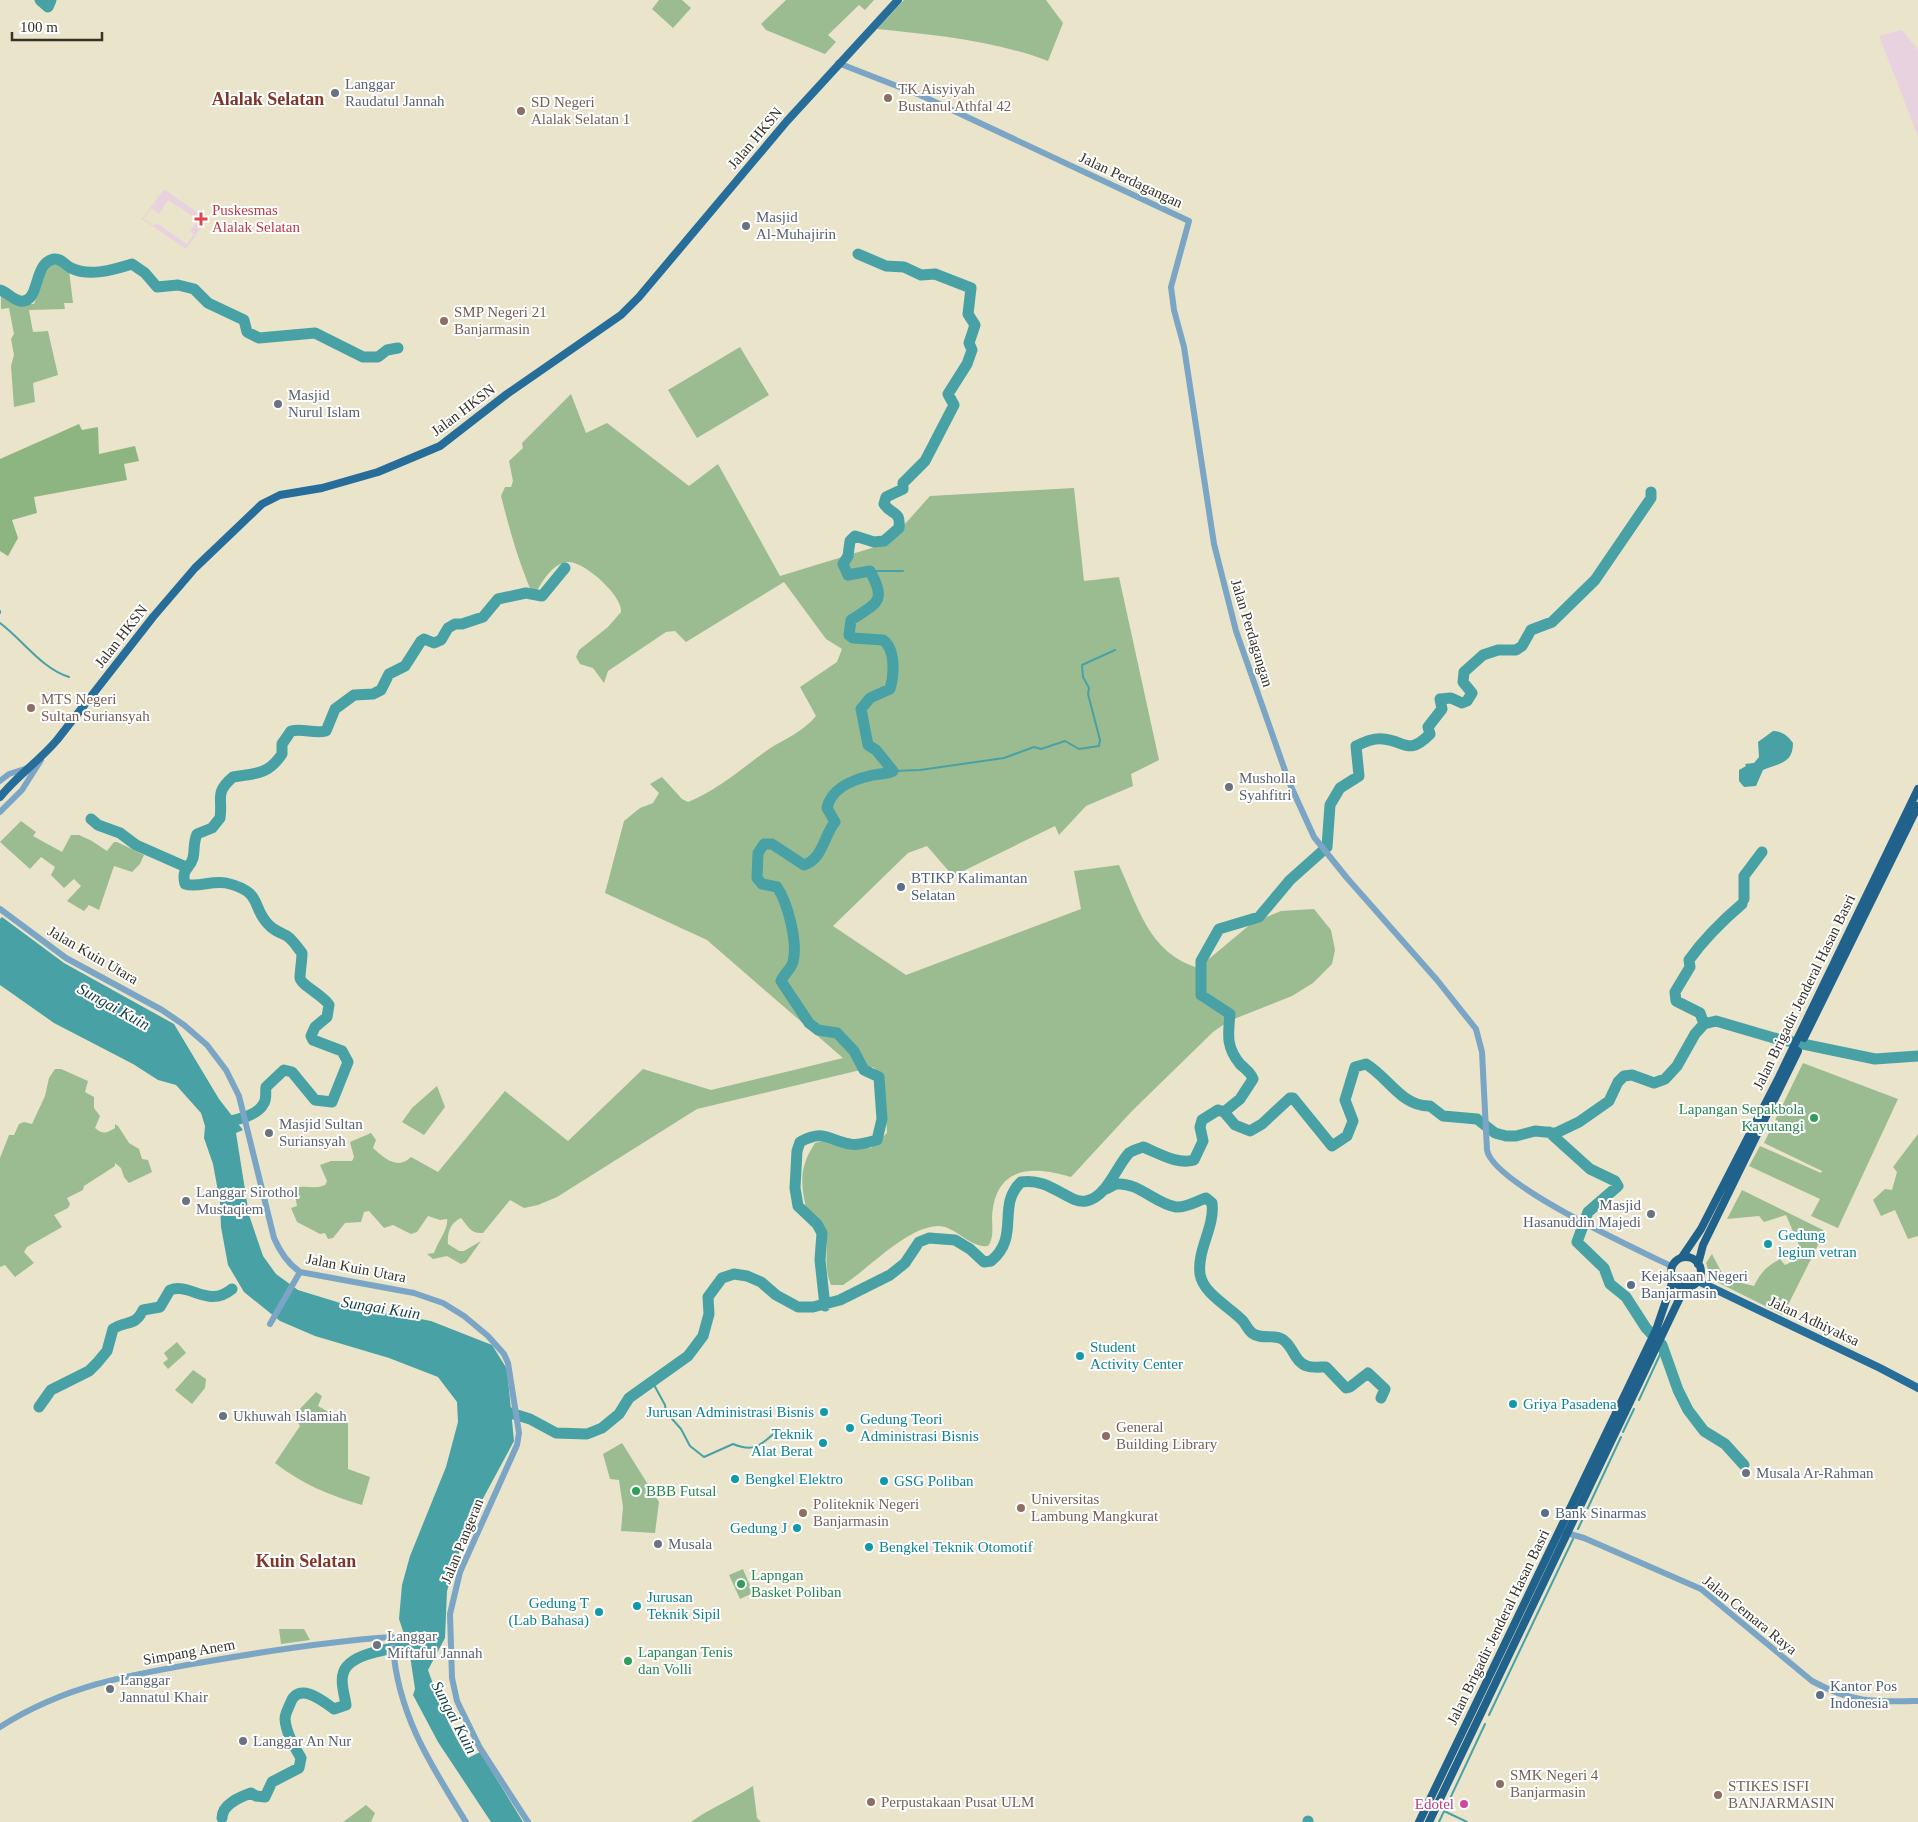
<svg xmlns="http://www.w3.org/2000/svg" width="1918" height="1822" font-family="'Times New Roman',serif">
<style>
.medical{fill:#e9d2df;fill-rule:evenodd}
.green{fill:#9bbc91}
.forest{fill:#8db581}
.water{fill:#48a2a5}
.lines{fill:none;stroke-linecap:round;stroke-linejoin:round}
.stream{stroke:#48a2a5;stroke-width:2}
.river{stroke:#48a2a5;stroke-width:11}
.tertiary{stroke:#7aa5c5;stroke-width:6}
.primary{stroke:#276d9a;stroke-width:8}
.trunk{stroke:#21628c;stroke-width:8}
.worship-dot{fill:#6b7280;stroke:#fff;stroke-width:2}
.education-dot{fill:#8d6e63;stroke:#fff;stroke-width:2}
.health-dot{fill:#e0444e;stroke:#fff;stroke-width:2}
.service-dot{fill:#5c6f8a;stroke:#fff;stroke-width:2}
.leisure-dot{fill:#2e9e5b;stroke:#fff;stroke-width:2}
.culture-dot{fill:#0f9aa8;stroke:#fff;stroke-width:2}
.hotel-dot{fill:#d1479c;stroke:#fff;stroke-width:2}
.labels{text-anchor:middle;stroke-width:4;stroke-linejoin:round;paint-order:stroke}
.worship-label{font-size:15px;fill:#5b616d;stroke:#fff;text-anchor:start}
.education-label{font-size:15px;fill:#785e54;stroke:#fff;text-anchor:start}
.street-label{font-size:15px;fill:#353228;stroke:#fff}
.health-label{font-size:15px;fill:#be3a42;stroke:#fff;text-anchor:start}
.service-label{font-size:15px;fill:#4e5e75;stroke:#fff;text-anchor:start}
.leisure-label{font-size:15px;fill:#27864d;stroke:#fff;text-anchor:start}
.culture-label{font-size:15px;fill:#0d838f;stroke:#fff;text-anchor:start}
.hotel-label{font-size:15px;fill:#b23c85;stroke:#fff;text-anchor:end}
.water-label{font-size:16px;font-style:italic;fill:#133e3f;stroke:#fff}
.quarter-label{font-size:18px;font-weight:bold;fill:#7e382b;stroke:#fff}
</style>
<rect width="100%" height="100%" fill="#eae4ca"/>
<path class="medical" d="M1902,30L1918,50V136L1879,36Z
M164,189L207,219L186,249L142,219ZM168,200L198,220L190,231L194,234L187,244L156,223L154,226L144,219L151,208L159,214Z"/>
<path class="green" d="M659,0H682L691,8L673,28L652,9Z
M786,0H874L865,10L859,5L828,35L836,42L825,54L766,30L761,24Z
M904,0H1046L1063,23L1048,61C993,40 934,35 877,29Z
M59,262L69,270L73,303H64L65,309L29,310L33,332L48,331L58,375L33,383L35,402L14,407L11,366L14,355L11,339L14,334L9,308L1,309V296L19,304H34C41,289 41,267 59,262Z
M740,347L769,395L697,438L668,390Z
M571,394L586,433L607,423L689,486L718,464L780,576L888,543L930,496L1074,488L1084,581L1119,577L1159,760L1131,774L1133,786L1086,806L1059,835L1055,826L953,876L927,846L908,853L833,926L906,975L1081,909L1074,871L1119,865C1138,907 1149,953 1198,968L1252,923L1281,911L1314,909L1331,930L1335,950L1332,964L1313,983L1292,996L1229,1021L1213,1032L1132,1111L1071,1177C1037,1167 1000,1164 993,1208C990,1221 996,1235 988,1246C969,1248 956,1226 938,1226C906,1227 869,1269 843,1285H831C818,1254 841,1234 806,1208C800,1181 800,1166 815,1143L827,1140L871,1148L887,1133L884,1077L873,1067L697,1109L557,1197L538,1205L524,1208L510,1200L483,1233C470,1234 468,1226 461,1218C450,1223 447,1233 448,1244L459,1251H464L481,1241L466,1262L461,1264L447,1256L433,1259L427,1254L434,1253C437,1243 449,1228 447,1219L440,1220L428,1216L417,1232L411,1234L393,1225L384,1228L369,1211L364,1212L361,1222L345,1223L333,1238L328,1239L325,1233L320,1234L297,1222L291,1208L297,1206L294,1189C304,1184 315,1190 325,1185L327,1181L320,1165L331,1161H352L354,1157L350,1142L371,1133L376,1140L373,1148C385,1159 398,1170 411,1157L438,1172L505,1091L568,1141L643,1069L711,1090L843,1058L707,940L605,893L624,821L640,808L653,803L659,793L650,784L662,777L682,799L688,802C718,790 742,768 769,749C786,738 803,732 816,716L800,687L837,662L842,649L826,639L784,582L686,642L675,631L666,632L608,671L604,683L593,668L580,664L576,657L579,650L608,627L621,612C623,596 584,561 568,562C553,563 542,581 536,593H532C518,560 510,531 501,496L505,487H511L513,481L509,461L523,448L522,443Z
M21,821L36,832L33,836L62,852L71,835H79L92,841L107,851L114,842H117L144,855L140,864L132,872L114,866L99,910L89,905L84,911L67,901L81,886L74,879L64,888L51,875L55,867L41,857L30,869L0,842Z
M1803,1063L1898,1099L1838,1228L1811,1216L1820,1199L1749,1166L1760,1146L1821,1173L1822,1171L1764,1143Z
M55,1069H61L88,1081L85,1092L94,1097V1108L100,1116L95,1128C103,1135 107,1133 115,1128V1124L118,1126L129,1143L139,1149L142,1159L148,1160L152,1172L129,1183L124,1177L121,1168L115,1163V1166L84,1186L83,1190L67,1198L70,1204L68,1208L54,1215L62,1227L27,1247L24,1252L34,1263L15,1277L5,1265L0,1267V1158L9,1135H14L19,1124L24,1122L32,1124L45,1096L49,1078Z
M437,1086L445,1107L424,1135L402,1122L412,1108Z
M1918,1134V1236L1908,1239L1895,1210L1881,1216L1873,1200L1885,1189L1892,1190L1897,1172L1893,1167Z
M1742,1190L1825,1231L1783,1315L1711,1279L1706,1263L1712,1254L1725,1279L1754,1286C1761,1272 1766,1267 1780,1259L1785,1265L1795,1260L1799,1245L1786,1215L1764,1222L1759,1216L1727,1219Z
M177,1342L186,1353L168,1369L163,1363L168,1359L164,1353Z
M193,1370L206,1379L205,1388L192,1404L175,1390Z
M316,1392L322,1396L318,1406L348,1423V1469L370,1477L362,1505C327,1494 304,1485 275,1463L300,1426L294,1415Z
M622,1443L659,1502L655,1533L621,1531L623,1507L619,1480L610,1479L603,1454Z
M743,1569L753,1593L740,1599L729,1575Z
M279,1629H304L310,1640L281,1644Z
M753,1786L757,1818L761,1822H691C710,1808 733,1799 753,1786Z
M366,1805L375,1813L371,1822H343Z"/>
<path class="forest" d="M79,424L82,430L98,427L99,454L135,446L139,461L124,464L127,480L34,497L37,513L12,520L18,538L8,556L0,551V459Z"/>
<path class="water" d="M1773,731C1782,731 1788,736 1793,743C1793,765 1777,763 1763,770L1756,786L1744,787L1739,781V770L1746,766L1745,764L1754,763L1759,757L1758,742Z
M2,917L64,963L174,1024L219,1099L243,1130L236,1133L249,1215L263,1256L276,1274L298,1290L350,1306L431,1321L492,1345L507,1369L514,1441L473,1517L460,1550L447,1591L445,1638L428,1670C439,1701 450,1730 468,1758L480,1752L523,1822H491L438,1742L413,1695L415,1689L409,1649L399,1619L402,1585L410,1556L446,1467L458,1422L457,1402L438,1377L389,1358L315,1336L280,1321L244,1292L228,1265L221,1227L220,1202L213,1164L204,1138L205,1126L201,1113L176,1085L158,1080L133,1064L54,1023L0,985V919Z"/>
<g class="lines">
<path class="stream" d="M870,571H903
M0,611V613
M0,623C23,640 42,669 69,677
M893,771L920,770L1004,758L1034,747L1041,749L1065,741L1079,749L1099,746L1100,740L1088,694L1089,688L1083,677L1082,665L1115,650
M653,1383L665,1405L666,1412L681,1429L690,1446L704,1457L733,1444C755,1453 761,1445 778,1430
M1639,1400L1663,1348
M1623,1432L1634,1409
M1578,1529L1621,1437
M1489,1715L1573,1539
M1444,1811L1467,1822
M1439,1822L1485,1724"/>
<path class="river" d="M40,0L48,7L51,0
M0,290C7,292 12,299 20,301C41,304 32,263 54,259C61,258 65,265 71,268C89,277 113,270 132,264L145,273L157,287L178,285L194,289L208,303L244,320L247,332L259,338L315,333L363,357H378L387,350L398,348
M91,819L98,825L120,833L136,845L186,867
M1744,899V876L1762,852
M1704,1024L1700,1013L1676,1001L1675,992L1690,967L1689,960C1704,939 1722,921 1742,904
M1224,1112L1240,1099L1253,1079C1250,1071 1246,1070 1240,1064C1226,1047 1228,1035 1230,1014L1201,995V961L1219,929L1259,917L1290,880L1327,847L1330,805L1340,788L1359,776L1356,746C1365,742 1373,738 1383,739C1406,741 1408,756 1430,734L1428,727L1442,709L1440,699L1451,698L1462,703L1467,701L1472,693L1463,682L1464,672L1483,655L1498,650H1516L1522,646L1531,630L1552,622L1595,580L1651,498V492
M1224,1112L1235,1125L1250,1131L1262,1124L1290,1098H1293L1332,1146L1347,1136L1353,1121L1345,1100L1355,1067L1366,1064C1388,1077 1402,1107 1430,1106L1443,1116L1477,1119L1495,1133L1506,1136H1516L1535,1131L1556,1133L1579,1122L1609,1101L1618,1082L1624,1076L1632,1075L1654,1083L1665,1079L1677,1066L1695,1034L1704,1024L1716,1021L1774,1038L1875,1059L1918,1056
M221,1123C235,1120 257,1117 264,1103C267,1098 265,1092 266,1087L284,1070L292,1072L315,1100L332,1102L348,1062L342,1051L313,1040L311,1036L315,1027L327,1017L329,1005C324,996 301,985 300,978C300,971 302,961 302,953C297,947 293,940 287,936C281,933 275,931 270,926C250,908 265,892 226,883C212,880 198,888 185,884C181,868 190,869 193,858C195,850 193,843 197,834L212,828L220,818C223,798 214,793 233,777C255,773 267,776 282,754V744L291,731C303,728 314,734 326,731L335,709L354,695L373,694L381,690L389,674L405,666L421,641L424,639L434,643L441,640L448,628L455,624H462L483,617L498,599L526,593L542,596L565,568
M1549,1132L1590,1169L1615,1181L1618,1186L1588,1212L1577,1242L1604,1268L1610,1284L1626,1297L1646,1328L1662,1345L1678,1390L1688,1410L1704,1431L1725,1444L1744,1465
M1103,1190C1107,1189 1113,1185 1117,1184C1138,1182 1156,1204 1176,1207C1186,1208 1197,1201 1206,1198L1212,1203C1215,1227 1197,1249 1200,1274C1203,1294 1230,1307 1243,1321C1246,1325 1248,1330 1252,1333C1261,1340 1273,1334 1282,1339C1293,1345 1294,1362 1307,1366C1312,1368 1320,1367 1326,1367L1346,1388L1350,1387L1368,1373L1385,1389L1381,1398
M825,1306L820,1260L822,1233L817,1224L798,1206L795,1188L797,1151L800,1142C824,1129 828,1140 850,1144C859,1146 868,1142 877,1140L882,1119L879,1077L864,1070L854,1051L837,1033L818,1030L809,1023L781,981C784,974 791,969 793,962C798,943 788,903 777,887L762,884L757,878L758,853L764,844H772L804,865C823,859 824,835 835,822L827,808C831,789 852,780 869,776C878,773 885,775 893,771L876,750L868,745L861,709L870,698L890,689C894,676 896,649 883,640L853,638L849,635L851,620C877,603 887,602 870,571L848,575L843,564L848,556L850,541L855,536L874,542L884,541L899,528C901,510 892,516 884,504L886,497L903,489V483L925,461L954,405L948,394L967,364L972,350L969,343L975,325L968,314L971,288L935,274L921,275L904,267L886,266L858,254
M39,1407L51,1390L89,1371L97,1363L107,1351L113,1329C126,1320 135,1327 143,1310L160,1307L170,1290C190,1282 208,1309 232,1289
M497,1409L530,1419L556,1433L587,1434L602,1428L619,1414L629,1398L688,1356L703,1336L709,1314L708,1297L722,1278L734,1274L747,1276L761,1282L776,1295L798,1307H813L840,1300L890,1275L905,1263L919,1242L929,1238L955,1240L970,1249L984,1262L991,1261C1021,1236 996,1206 1021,1182C1050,1177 1068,1204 1086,1201C1107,1197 1116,1167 1129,1153C1133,1150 1138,1149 1143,1147C1159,1153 1177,1165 1194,1160L1203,1141L1200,1127L1202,1120L1218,1110L1224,1112
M222,1818C222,1804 240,1797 251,1793L256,1796L265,1797L272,1782L299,1768L301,1758C294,1746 286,1733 285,1719C285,1714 288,1709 290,1704C298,1681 322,1700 334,1709L346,1705C345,1696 340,1683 343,1674C348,1651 399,1648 420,1644
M1308,1822V1821"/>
<path class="tertiary" d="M838,63L920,95L1189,221L1171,287L1174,310L1184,347L1214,544L1236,631L1289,782L1314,837L1347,878L1437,980L1476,1029L1482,1052L1487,1150C1493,1184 1638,1250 1671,1266
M0,781L9,774L28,768
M0,812L22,790L41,760
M0,909L66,958L162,1010L184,1025L207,1045L226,1070L239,1096L274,1238C280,1252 287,1263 300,1272L414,1293L443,1303L464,1316L488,1336L504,1354L508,1363L519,1433L517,1445L460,1572L450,1614L452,1678L457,1701L480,1748L528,1822
M270,1324L300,1272
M1563,1532L1584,1538L1701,1589L1812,1681C1852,1703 1874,1702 1918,1701
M393,1647C398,1715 431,1765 466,1822
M0,1727C66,1685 129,1675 204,1662C267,1651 329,1641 392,1637"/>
<path class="primary" d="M0,797C17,776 39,761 57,740L153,617L195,568L262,504L280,495L322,488L378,472L440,446L507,394L621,315L639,297L787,121L898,0
M1698,1281L1880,1368L1918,1388"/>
<path class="trunk" d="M1804,1038L1918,806
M1671 1272a15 15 0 1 1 30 0a15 15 0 1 1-30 0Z
M1682,1257L1701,1229L1779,1077L1918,789
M1698,1264L1703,1245L1798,1051
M1419,1822L1656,1330L1673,1280
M1429,1822L1685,1287"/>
</g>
<g class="worship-dot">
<circle cx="335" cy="93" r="5"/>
<circle cx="746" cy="226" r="5"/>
<circle cx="278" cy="404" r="5"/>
<circle cx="1229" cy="787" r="5"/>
<circle cx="269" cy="1133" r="5"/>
<circle cx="186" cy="1201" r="5"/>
<circle cx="1651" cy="1214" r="5"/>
<circle cx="223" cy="1416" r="5"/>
<circle cx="1746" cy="1473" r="5"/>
<circle cx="658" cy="1544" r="5"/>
<circle cx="377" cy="1645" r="5"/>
<circle cx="110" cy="1689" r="5"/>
<circle cx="243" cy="1741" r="5"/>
</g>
<g class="education-dot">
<circle cx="888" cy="98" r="5"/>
<circle cx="521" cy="111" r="5"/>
<circle cx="444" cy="321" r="5"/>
<circle cx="31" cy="708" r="5"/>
<circle cx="1106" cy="1436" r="5"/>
<circle cx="1021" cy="1508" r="5"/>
<circle cx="803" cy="1513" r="5"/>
<circle cx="1500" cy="1784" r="5"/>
<circle cx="1718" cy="1795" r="5"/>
<circle cx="871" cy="1802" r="5"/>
</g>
<path class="health-dot" d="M198.5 211.5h5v5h5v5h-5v5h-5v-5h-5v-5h5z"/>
<g class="service-dot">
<circle cx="901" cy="887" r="5"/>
<circle cx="1631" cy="1285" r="5"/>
<circle cx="1545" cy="1513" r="5"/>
<circle cx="1820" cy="1695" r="5"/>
</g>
<g class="leisure-dot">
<circle cx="1814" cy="1118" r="5"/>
<circle cx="636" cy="1491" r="5"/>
<circle cx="741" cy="1584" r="5"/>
<circle cx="628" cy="1661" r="5"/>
</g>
<g class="culture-dot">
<circle cx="1768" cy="1244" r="5"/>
<circle cx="1080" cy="1356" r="5"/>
<circle cx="1513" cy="1404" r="5"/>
<circle cx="824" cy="1412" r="5"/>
<circle cx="850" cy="1428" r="5"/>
<circle cx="823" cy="1443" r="5"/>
<circle cx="735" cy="1479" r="5"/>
<circle cx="884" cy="1481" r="5"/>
<circle cx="797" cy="1528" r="5"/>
<circle cx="869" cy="1547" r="5"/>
<circle cx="637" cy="1606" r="5"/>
<circle cx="599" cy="1612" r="5"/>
</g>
<circle class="hotel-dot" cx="1464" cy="1804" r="5"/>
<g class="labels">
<g class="worship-label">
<text x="345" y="89">Langgar<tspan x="345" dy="17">Raudatul Jannah</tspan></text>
<text x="756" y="222">Masjid<tspan x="756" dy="17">Al-Muhajirin</tspan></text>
<text x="288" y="400">Masjid<tspan x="288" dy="17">Nurul Islam</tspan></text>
<text x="1239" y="783">Musholla<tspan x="1239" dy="17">Syahfitri</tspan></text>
<text x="279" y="1129">Masjid Sultan<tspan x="279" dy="17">Suriansyah</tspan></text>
<text x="196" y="1197">Langgar Sirothol<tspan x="196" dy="17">Mustaqiem</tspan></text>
<text x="1641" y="1210" text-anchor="end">Masjid<tspan x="1641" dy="17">Hasanuddin Majedi</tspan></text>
<text x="233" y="1421">Ukhuwah Islamiah</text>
<text x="1756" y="1478">Musala Ar-Rahman</text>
<text x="668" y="1549">Musala</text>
<text x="387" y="1641">Langgar<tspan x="387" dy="17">Miftaful Jannah</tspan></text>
<text x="120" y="1685">Langgar<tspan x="120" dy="17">Jannatul Khair</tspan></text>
<text x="253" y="1746">Langgar An Nur</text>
</g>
<g class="education-label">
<text x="898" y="94">TK Aisyiyah<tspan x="898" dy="17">Bustanul Athfal 42</tspan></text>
<text x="531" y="107">SD Negeri<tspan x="531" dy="17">Alalak Selatan 1</tspan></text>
<text x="454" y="317">SMP Negeri 21<tspan x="454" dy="17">Banjarmasin</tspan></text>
<text x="41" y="704">MTS Negeri<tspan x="41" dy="17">Sultan Suriansyah</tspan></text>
<text x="1116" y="1432">General<tspan x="1116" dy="17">Building Library</tspan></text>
<text x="1031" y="1504">Universitas<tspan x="1031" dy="17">Lambung Mangkurat</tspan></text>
<text x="813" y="1509">Politeknik Negeri<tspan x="813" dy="17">Banjarmasin</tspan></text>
<text x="1510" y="1780">SMK Negeri 4<tspan x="1510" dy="17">Banjarmasin</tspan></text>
<text x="1728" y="1791">STIKES ISFI<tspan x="1728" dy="17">BANJARMASIN</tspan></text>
<text x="881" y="1807">Perpustakaan Pusat ULM</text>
</g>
<g class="street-label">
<text transform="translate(755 138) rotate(-50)" y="5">Jalan HKSN</text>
<text transform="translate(1131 180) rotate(25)" y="5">Jalan Perdagangan</text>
<text transform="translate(463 410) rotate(-37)" y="5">Jalan HKSN</text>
<text transform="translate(1252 633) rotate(73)" y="5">Jalan Perdagangan</text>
<text transform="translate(121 636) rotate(-52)" y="5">Jalan HKSN</text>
<text transform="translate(93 955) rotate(30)" y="5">Jalan Kuin Utara</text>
<text transform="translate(1804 992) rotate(-64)" y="5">Jalan Brigadir Jenderal Hasan Basri</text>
<text transform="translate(356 1268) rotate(11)" y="5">Jalan Kuin Utara</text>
<text transform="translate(1814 1321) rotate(25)" y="5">Jalan Adhiyaksa</text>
<text transform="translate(462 1541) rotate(-68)" y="5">Jalan Pangeran</text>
<text transform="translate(1750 1615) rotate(39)" y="5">Jalan Cemara Raya</text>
<text transform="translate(1498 1627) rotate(-64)" y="5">Jalan Brigadir Jenderal Hasan Basri</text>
<text transform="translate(189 1652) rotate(-10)" y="5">Simpang Anem</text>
</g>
<g class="health-label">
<text x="212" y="215">Puskesmas<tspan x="212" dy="17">Alalak Selatan</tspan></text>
</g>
<g class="service-label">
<text x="911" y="883">BTIKP Kalimantan<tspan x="911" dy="17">Selatan</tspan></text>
<text x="1641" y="1281">Kejaksaan Negeri<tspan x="1641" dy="17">Banjarmasin</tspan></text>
<text x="1555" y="1518">Bank Sinarmas</text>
<text x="1830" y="1691">Kantor Pos<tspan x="1830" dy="17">Indonesia</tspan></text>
</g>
<g class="leisure-label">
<text x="1804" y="1114" text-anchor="end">Lapangan Sepakbola<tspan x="1804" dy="17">Kayutangi</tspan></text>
<text x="646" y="1496">BBB Futsal</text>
<text x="751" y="1580">Lapngan<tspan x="751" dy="17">Basket Poliban</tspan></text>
<text x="638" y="1657">Lapangan Tenis<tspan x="638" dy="17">dan Volli</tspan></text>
</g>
<g class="culture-label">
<text x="1778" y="1240">Gedung<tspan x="1778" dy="17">legiun vetran</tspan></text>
<text x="1090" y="1352">Student<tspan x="1090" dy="17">Activity Center</tspan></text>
<text x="1523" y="1409">Griya Pasadena</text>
<text x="814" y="1417" text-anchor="end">Jurusan Administrasi Bisnis</text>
<text x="860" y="1424">Gedung Teori<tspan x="860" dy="17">Administrasi Bisnis</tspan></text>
<text x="813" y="1439" text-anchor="end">Teknik<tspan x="813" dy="17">Alat Berat</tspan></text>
<text x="745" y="1484">Bengkel Elektro</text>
<text x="894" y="1486">GSG Poliban</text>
<text x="787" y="1533" text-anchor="end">Gedung J</text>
<text x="879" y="1552">Bengkel Teknik Otomotif</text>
<text x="647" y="1602">Jurusan<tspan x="647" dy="17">Teknik Sipil</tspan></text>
<text x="589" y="1608" text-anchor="end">Gedung T<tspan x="589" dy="17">(Lab Bahasa)</tspan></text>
</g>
<g class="hotel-label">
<text x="1454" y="1809">Edotel</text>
</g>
<g class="water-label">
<text transform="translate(114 1006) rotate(29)" y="6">Sungai Kuin</text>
<text transform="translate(381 1307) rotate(9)" y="6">Sungai Kuin</text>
<text transform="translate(455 1717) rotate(62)" y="6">Sungai Kuin</text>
</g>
<g class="quarter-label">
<text x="268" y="105">Alalak Selatan</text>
<text x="306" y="1567">Kuin Selatan</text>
</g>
</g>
<path d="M12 32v8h90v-8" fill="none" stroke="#353228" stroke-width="2.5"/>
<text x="20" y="32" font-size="15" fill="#353228" stroke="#ffffff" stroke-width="4" paint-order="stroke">100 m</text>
</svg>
